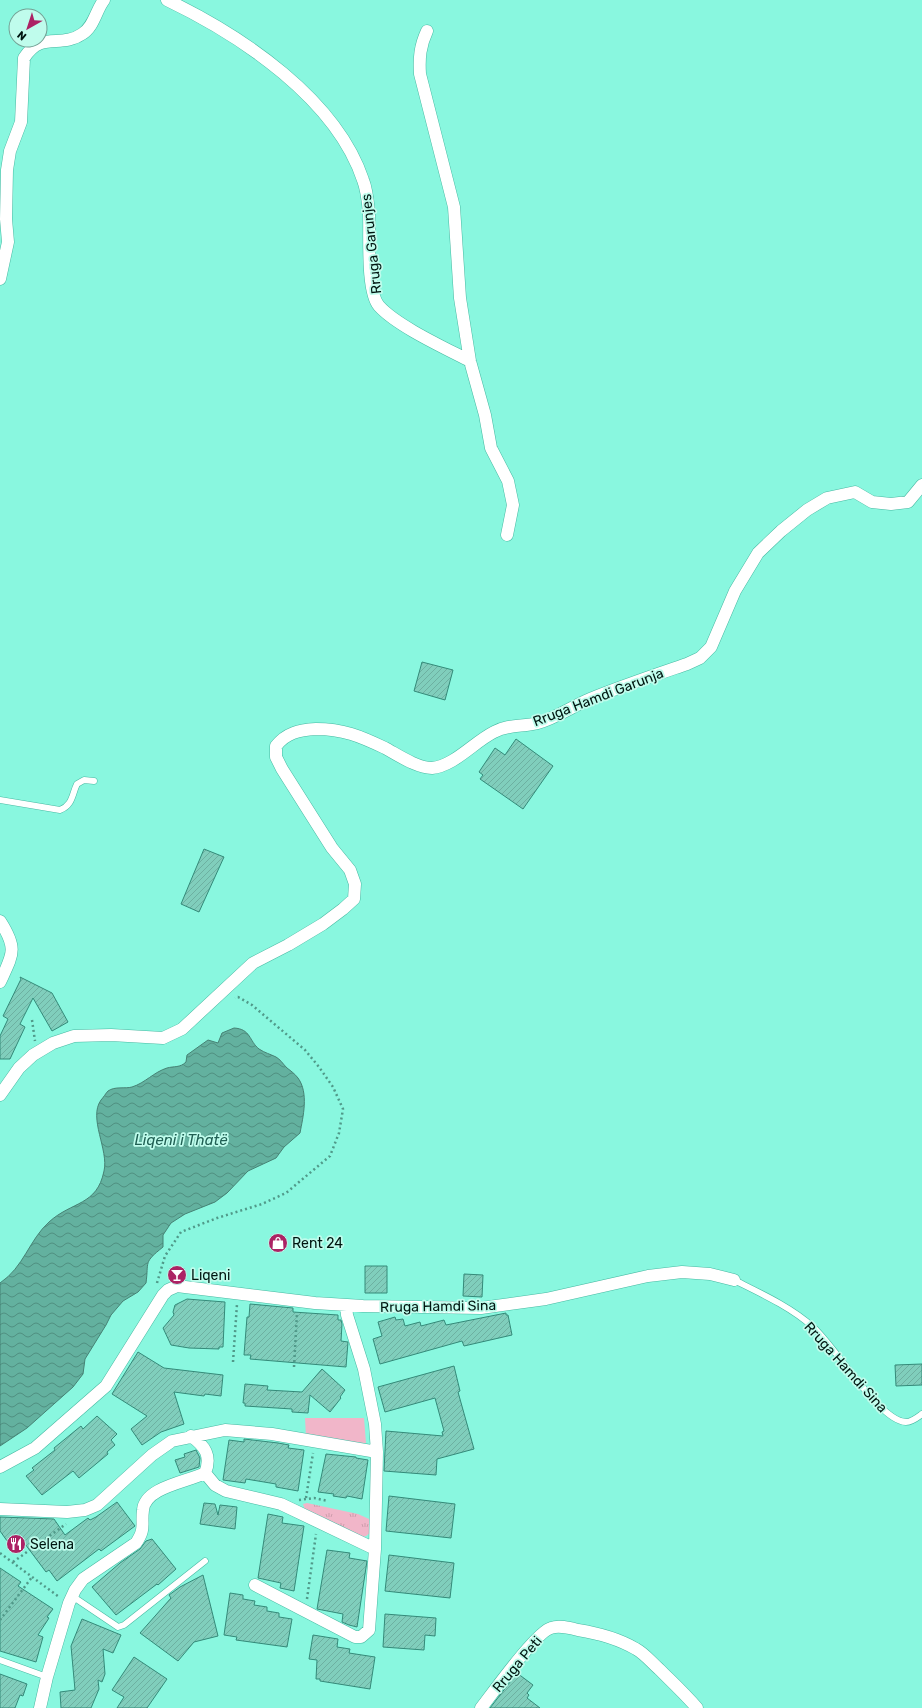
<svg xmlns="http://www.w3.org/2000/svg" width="922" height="1708" font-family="Rubik,sans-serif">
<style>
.grass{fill:url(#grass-tufts)}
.garden{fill:#f1b6c9}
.water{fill:url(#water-waves);stroke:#458274}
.building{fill:url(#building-hatch);stroke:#348a79}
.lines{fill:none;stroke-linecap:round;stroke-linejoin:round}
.lane-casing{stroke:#47b9a2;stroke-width:7}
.street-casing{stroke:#47b9a2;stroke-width:13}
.path{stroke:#509989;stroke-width:2.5;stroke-dasharray:2 3;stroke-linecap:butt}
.lane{stroke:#fff;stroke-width:6}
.street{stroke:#fff;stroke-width:12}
.labels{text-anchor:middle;stroke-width:3.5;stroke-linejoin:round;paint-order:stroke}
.street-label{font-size:14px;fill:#001611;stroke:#bffcec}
.poi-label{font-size:14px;fill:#001611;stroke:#bffcec;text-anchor:start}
.water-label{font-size:15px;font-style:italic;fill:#205f53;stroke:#bffcec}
</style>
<defs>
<pattern id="grass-tufts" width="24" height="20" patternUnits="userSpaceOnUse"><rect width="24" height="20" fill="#f1b6c9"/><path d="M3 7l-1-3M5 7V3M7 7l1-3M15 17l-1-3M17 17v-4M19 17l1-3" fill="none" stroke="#cd9cac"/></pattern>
<pattern id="water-waves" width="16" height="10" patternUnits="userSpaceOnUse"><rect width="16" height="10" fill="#63b19f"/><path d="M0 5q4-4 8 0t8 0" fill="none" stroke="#4f8f80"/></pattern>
<pattern id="building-hatch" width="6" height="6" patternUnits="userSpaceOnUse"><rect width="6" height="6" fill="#80cebc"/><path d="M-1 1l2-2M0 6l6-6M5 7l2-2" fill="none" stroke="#6db0a1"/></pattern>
</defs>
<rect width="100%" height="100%" fill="#89f7df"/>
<path class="grass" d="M307,1503L358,1514L369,1519L370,1533L366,1536L361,1538L305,1510L303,1504Z"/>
<path class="garden" d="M305,1418H364L366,1443L340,1442L306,1437Z"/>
<path class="water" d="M234,1028C251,1029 249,1041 259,1049C265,1053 270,1054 276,1057C280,1059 283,1064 287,1068C291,1071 295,1074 298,1078C309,1093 303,1117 300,1133L284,1147L276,1158L248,1171L227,1193L215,1202L185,1214L171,1223L163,1235V1247C143,1263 149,1261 146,1283L138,1292L123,1301L111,1315L106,1325L85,1359L83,1374L73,1387L27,1428L0,1446V1283C24,1267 29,1240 49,1222C72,1201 97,1206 104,1171C109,1150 88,1118 101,1100C103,1098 106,1093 108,1091C115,1086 125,1089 132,1087C145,1083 154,1072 167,1068C174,1066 180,1068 186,1062L187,1055L208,1040L218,1043L222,1033Z"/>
<path class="building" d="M422,662L453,670L445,700L414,691Z
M516,739L553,766L523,809L480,779L483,775L479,772L495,748L505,755Z
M204,849L224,857L199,912L181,904Z
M20,977L52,993L68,1022L52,1031L33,998L20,1024L25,1027L10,1059H0V1036L8,1019L3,1016L21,979Z
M365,1266H387V1293H365Z
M464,1274L483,1275L482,1297L463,1296Z
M187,1299L225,1302L223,1347H219V1349L189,1348L171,1345L163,1328L174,1315L173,1312L175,1305Z
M250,1304L293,1308V1312L338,1315V1320H341L342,1324L341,1341L348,1342L346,1367L250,1359L251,1355H244L247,1317H249Z
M506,1313V1315H508L512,1335L464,1346L462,1341L380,1364L373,1339L382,1336L378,1322L395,1317L396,1320L403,1319L405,1326L420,1322L421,1326L444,1320L446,1325Z
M138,1352L164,1368L223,1375L221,1396L205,1394L204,1396L174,1392L184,1424L161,1432L142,1445L131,1429L147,1416L112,1394Z
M922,1364V1385L896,1386L895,1365Z
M454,1366L460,1391L458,1392L474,1449L437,1459L436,1475L384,1471L386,1431L443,1436L442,1432L444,1431L435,1398L385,1412L378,1387Z
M322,1369L345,1390L340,1397L341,1398L330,1412L310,1395L308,1413L292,1412V1409L245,1406V1403H243L245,1384L268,1386L267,1390L302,1392Z
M97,1416L117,1434L111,1440L115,1445L107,1452L108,1454L79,1478L73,1471L42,1495L26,1476L34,1470L32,1468L55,1450L54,1448L81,1426L83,1429Z
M244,1439L278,1443L289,1445L288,1448L304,1450L298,1491L276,1487V1484L246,1479L245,1483L223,1480L229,1440L244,1442Z
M196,1450L200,1458L199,1467L180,1473L175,1460L185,1457L184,1454Z
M326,1454L356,1457V1458L368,1460L362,1499L347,1496L346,1498L333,1496L334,1494L318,1492Z
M389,1496L455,1504L451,1538L386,1531Z
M117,1502L135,1526L101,1551L99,1549L57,1581L49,1570L46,1572L25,1544L15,1552L0,1531V1517L54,1519L65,1535L88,1518L90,1520L96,1517Z
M204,1503L215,1504L218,1515L220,1505L237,1507L235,1529L200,1524Z
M268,1514L283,1517L282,1523L304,1526L294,1591L280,1588L281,1583L258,1578Z
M152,1539L176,1569L158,1585L157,1584L116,1615L92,1587L120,1563L140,1549L146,1541Z
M327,1550L350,1553L349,1558L367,1561L357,1627L349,1625L342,1622L343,1614L317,1609Z
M389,1555L454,1563L450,1598L385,1591Z
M0,1568L21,1582L18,1586L53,1609L47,1617L49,1618L38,1635L43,1637L36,1662L0,1651Z
M203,1575L218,1636L194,1642L178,1661L140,1633L171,1598L169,1595L180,1587Z
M230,1593L243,1595V1599L255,1601L254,1605L267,1607V1611L279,1613V1617L292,1619L287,1647L236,1640L237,1637L224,1635Z
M385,1614L436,1618L435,1636L425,1635L424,1650L383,1647Z
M82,1619L121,1635L113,1653L103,1649L105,1674L102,1682L98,1680L99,1689L91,1708H61L60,1692L75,1690L71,1646Z
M313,1635L338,1639L337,1647L350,1649L349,1653L375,1657L370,1689L320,1681V1679H316L317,1660L309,1659Z
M134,1657L167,1679L147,1708H117L124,1697L112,1690Z
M517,1673L533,1685L527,1693L529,1695L527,1698L540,1708H490Z
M0,1674L27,1684L23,1696L20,1695L15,1708H0Z"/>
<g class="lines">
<g class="lane-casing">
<path id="lane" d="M0,800L60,810C73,805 72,794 77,784L84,780L94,781
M734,1280C760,1293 791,1307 813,1327C835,1346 879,1421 906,1422C912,1422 918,1417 922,1414
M72,1596L118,1627L124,1625L205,1561
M0,1660L47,1677"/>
</g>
<g class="street-casing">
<path id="street" d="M167,0C242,36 336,99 363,180C367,190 368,203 369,213C370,234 366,291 379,306C397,326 445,348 470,361
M427,31C420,46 419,58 420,74L454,207L460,298L470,361L485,415L491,448L508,481L513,505L507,535
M0,279L8,242L6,219L7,170L10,151L21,122L24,58C42,30 60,49 82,34C94,27 96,10 104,0
M0,921C18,949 13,954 0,982
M0,1095L19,1068L33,1055L53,1043L74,1036L111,1035L163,1038L182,1029L253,963L288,945L323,924L343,909L354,899L355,884L350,870L332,848L282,769L276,757V746C286,733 299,730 316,729C343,729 360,736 385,748C398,755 417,768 432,768C454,766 474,742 494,732C509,724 523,727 538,723C556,718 573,706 590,699C622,686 655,675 687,664L700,658L711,647L735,591L758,553L781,531L807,510L827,498L855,492L872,502L891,504L908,502L922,485
M0,1467L35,1448L106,1386L163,1295L168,1290L177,1286L315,1303L363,1306L481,1308L546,1299L648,1276L682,1272L710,1274L734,1280
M205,1473L215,1485L226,1491L281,1504L375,1549
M0,1509L67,1512L85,1510L97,1505L152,1455L172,1441L225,1430L272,1434L377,1452
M255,1585L355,1637H361L369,1630L375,1549L377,1452L375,1424L364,1369L347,1315L346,1305
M40,1708L47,1677L69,1603L75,1590L83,1579L136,1543C146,1528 141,1525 143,1510C145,1487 187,1482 205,1473C212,1456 205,1446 191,1436
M481,1708C492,1694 537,1631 551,1628C559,1625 570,1628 578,1630C597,1633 619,1639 636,1649C645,1654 651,1662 659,1669C672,1682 685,1694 697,1708"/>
</g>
<path class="path" d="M32,1020L35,1041
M157,1283L165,1256L181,1232L217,1218L262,1204L286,1193L330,1156L339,1133L343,1109L333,1087L319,1067L305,1050L252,1005L238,997L235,998
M233,1362L237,1304
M294,1367L297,1313
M306,1498L313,1453
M299,1500L314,1498L328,1501
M0,1553L59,1597
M13,1562L66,1524
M307,1599L316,1534
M0,1620L32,1577"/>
<use href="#lane" class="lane"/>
<use href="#street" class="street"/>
</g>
<defs>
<g id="shop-disc" transform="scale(1)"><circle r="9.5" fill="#ac2264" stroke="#bffcec"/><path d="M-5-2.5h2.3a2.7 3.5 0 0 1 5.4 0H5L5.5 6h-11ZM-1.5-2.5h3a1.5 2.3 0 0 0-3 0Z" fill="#fff"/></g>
<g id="bar-disc" transform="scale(1)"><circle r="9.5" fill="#ac2264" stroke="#bffcec"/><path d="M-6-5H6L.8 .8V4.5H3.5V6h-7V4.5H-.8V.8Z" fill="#fff"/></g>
<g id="restaurant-disc" transform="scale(1)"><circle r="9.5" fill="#ac2264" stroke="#bffcec"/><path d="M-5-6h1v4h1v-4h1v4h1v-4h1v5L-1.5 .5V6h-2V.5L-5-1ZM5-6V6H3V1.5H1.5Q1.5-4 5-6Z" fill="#fff"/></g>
</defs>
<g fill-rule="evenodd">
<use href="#shop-disc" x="278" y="1243"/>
<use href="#bar-disc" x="177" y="1275"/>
<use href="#restaurant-disc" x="16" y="1544"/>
</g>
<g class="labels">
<g class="street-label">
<text transform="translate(371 244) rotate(-96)" y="5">Rruga Garunjes</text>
<text transform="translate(598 697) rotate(-21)" y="5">Rruga Hamdi Garunja</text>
<text transform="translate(438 1306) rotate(-1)" y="5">Rruga Hamdi Sina</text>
<text transform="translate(846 1367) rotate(48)" y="5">Rruga Hamdi Sina</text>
<text transform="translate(517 1664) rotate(-50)" y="5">Rruga Peti</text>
</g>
<g class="poi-label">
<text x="292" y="1248">Rent 24</text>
<text x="191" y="1280">Liqeni</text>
<text x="30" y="1549">Selena</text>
</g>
<g class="water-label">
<text x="181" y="1145">Liqeni i Thatë</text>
</g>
</g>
<g transform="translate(28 28) rotate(219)"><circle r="19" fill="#bffcec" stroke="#73a094"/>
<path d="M0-3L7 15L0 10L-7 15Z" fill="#ac2264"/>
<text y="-6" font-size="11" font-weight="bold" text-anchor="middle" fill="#001611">N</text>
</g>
</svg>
